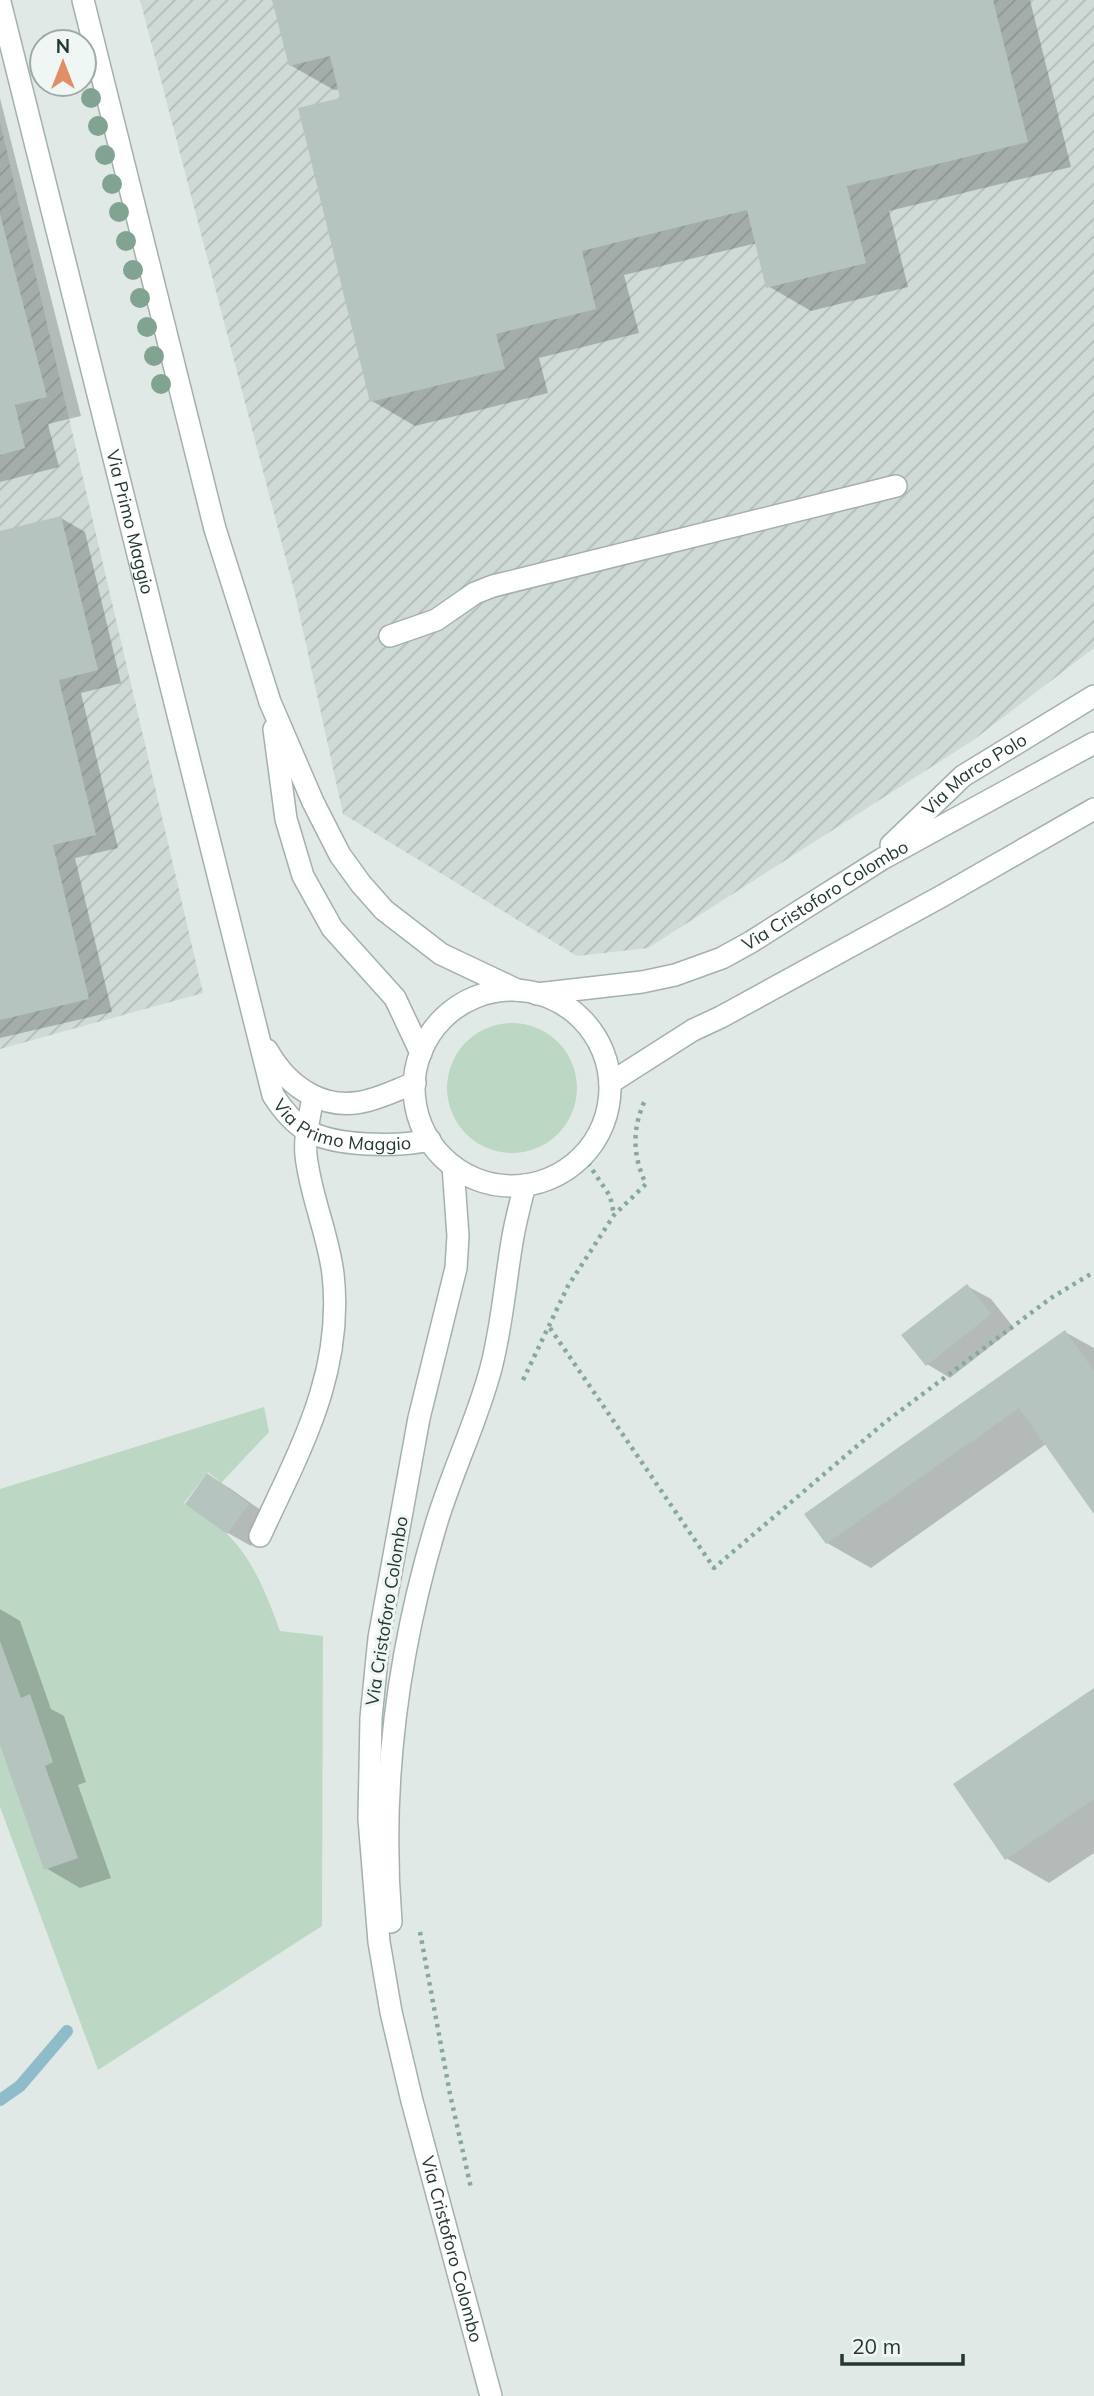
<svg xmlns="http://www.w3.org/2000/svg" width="1094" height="2396" font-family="Mulish,sans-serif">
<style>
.industrial{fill:url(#industrial-furrows)}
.green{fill:#bcd8c5}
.shadow{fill:#0003}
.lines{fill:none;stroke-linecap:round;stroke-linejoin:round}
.stream{stroke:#8ebcc9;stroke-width:12}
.building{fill:#b6c4bf}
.minor-casing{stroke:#a4b0ad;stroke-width:24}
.path{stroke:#85a9a0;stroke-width:4.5;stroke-dasharray:3.5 5;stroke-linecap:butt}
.minor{stroke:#fff;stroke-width:21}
.tree{fill:#81a391}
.labels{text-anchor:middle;stroke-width:6;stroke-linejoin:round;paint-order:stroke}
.street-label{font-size:18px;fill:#233834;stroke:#f0f6f4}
</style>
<defs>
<pattern id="industrial-furrows" width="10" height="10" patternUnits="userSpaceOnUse" patternTransform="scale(1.75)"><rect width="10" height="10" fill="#cfd9d5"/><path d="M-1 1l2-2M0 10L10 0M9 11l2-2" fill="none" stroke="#b1bbb7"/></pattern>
</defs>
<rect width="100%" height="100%" fill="#e1e9e6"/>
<path class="industrial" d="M140,0H1094V648L972,741L648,948L577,956L343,814L295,594Z
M0,122L203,993L0,1049Z"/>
<path class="green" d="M447 1088a65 65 0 1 1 130 0a65 65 0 1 1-130 0Z
M264,1407L269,1432L221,1483L208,1472L184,1503C198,1514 216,1523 229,1536C254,1561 268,1598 280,1631L323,1636L322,1926L98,2070L0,1807V1489Z"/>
<path class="shadow" d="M274,0H1030L1071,167L889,211L908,287L811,311L768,286L757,243L624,275L639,333L539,358L548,393L415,426L372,401L340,89L334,90L290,65Z
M0,98L81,416L48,424L59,467L0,482Z
M61,518L85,532L121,683L81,693L118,848L75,858L112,1012L0,1038V532Z
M967,1286L991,1299L1014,1328L950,1378L927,1364Z
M1065,1332L1094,1348V1511L1046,1444L871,1568L827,1543Z
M208,1475L231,1489L272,1518L251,1546L228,1533Z
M0,1609L20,1621L51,1709L64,1716L86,1782L78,1785L111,1878L80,1888L46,1868L0,1740Z
M1094,1690V1853L1049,1883L1006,1858Z"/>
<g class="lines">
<path class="stream" d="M0,2100L20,2086L67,2031"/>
</g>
<path class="building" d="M272,0H993L1028,142L847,186L866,263L766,288L747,210L582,251L596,309L496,334L505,369L370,402L298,108L340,98L330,56L289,66Z
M0,214L47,397L15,405L25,448L0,455Z
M61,516L98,670L59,680L96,835L53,845L89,999L0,1020V531Z
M967,1284L991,1314L926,1366L901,1335Z
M1065,1330L1094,1371V1514L1019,1408L826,1544L804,1514Z
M207,1473L249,1504L227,1534L185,1504Z
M0,1641L21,1698L30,1694L53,1762L45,1766L78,1858L44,1870L0,1745Z
M1094,1688V1799L1005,1860L953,1784Z"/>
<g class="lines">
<g class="minor-casing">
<g id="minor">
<path d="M83,0L215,529L270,702L313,802L340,855L361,884L384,910L441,954L517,990"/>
<path id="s1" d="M0,2L273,1095C282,1109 292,1122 306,1130C335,1147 398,1147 430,1140"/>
<path d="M390,636L436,620L475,593L493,586L896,486"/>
<path d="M274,729L286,819L303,876L332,928L395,998L421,1053"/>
<path id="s2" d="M891,845L963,776L1094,696"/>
<circle cx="512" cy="1088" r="98"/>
<path id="s3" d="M537,994L642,982L675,975L722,958L751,942L882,859L1094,743"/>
<path d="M267,1050C289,1089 327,1114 373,1099C387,1095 401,1088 415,1083"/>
<path d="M610,1083L693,1030L721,1017L942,896L1094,809"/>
<path id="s4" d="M453,1166L458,1236L456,1268L419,1418L379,1638L371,1718L369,1819L379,1942L391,2012L412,2101L491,2396"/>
<path d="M260,1536C300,1449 344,1373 333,1274C328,1233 310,1195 306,1155C304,1136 310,1115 313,1097"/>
<path d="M391,1922C380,1788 397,1656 435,1528C451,1473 477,1422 491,1368C502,1326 505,1284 512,1242C515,1223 520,1204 525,1185"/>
</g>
</g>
<path class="path" d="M583,1156L610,1196L614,1214
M550,1328L714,1568L884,1423L1051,1298L1094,1272
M523,1380L568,1286L614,1215L646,1184C632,1155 632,1127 646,1098
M420,1932L450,2094L471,2188"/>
<use href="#minor" class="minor"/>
</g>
<g class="tree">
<circle cx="91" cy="98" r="10"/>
<circle cx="98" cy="126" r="10"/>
<circle cx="105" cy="155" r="10"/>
<circle cx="112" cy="184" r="10"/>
<circle cx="119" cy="212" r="10"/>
<circle cx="126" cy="241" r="10"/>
<circle cx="133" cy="270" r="10"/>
<circle cx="140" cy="298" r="10"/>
<circle cx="147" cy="327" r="10"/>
<circle cx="154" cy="356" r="10"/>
<circle cx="161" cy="384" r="10"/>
</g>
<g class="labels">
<g class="street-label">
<text dy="6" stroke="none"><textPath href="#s1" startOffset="536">Via Primo Maggio</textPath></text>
<text dy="6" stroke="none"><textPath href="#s2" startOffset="110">Via Marco Polo</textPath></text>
<text dy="6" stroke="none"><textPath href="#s3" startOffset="310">Via Cristoforo Colombo</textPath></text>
<text dy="6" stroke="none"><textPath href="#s1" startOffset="1208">Via Primo Maggio</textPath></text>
<text transform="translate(387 1611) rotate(-81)" y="6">Via Cristoforo Colombo</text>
<text dy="6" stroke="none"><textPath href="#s4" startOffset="1101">Via Cristoforo Colombo</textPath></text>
</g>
</g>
<g transform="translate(63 63)"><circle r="33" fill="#f0f6f4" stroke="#9eaaa7" stroke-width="2"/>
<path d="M0-5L12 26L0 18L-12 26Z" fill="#e18d66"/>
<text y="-10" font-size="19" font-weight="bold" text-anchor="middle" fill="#233834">N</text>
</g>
<path d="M842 2354v10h121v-10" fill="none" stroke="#233834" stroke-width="3.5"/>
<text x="852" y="2354" font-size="21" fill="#233834" stroke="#f0f6f4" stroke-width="5" paint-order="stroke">20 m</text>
</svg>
